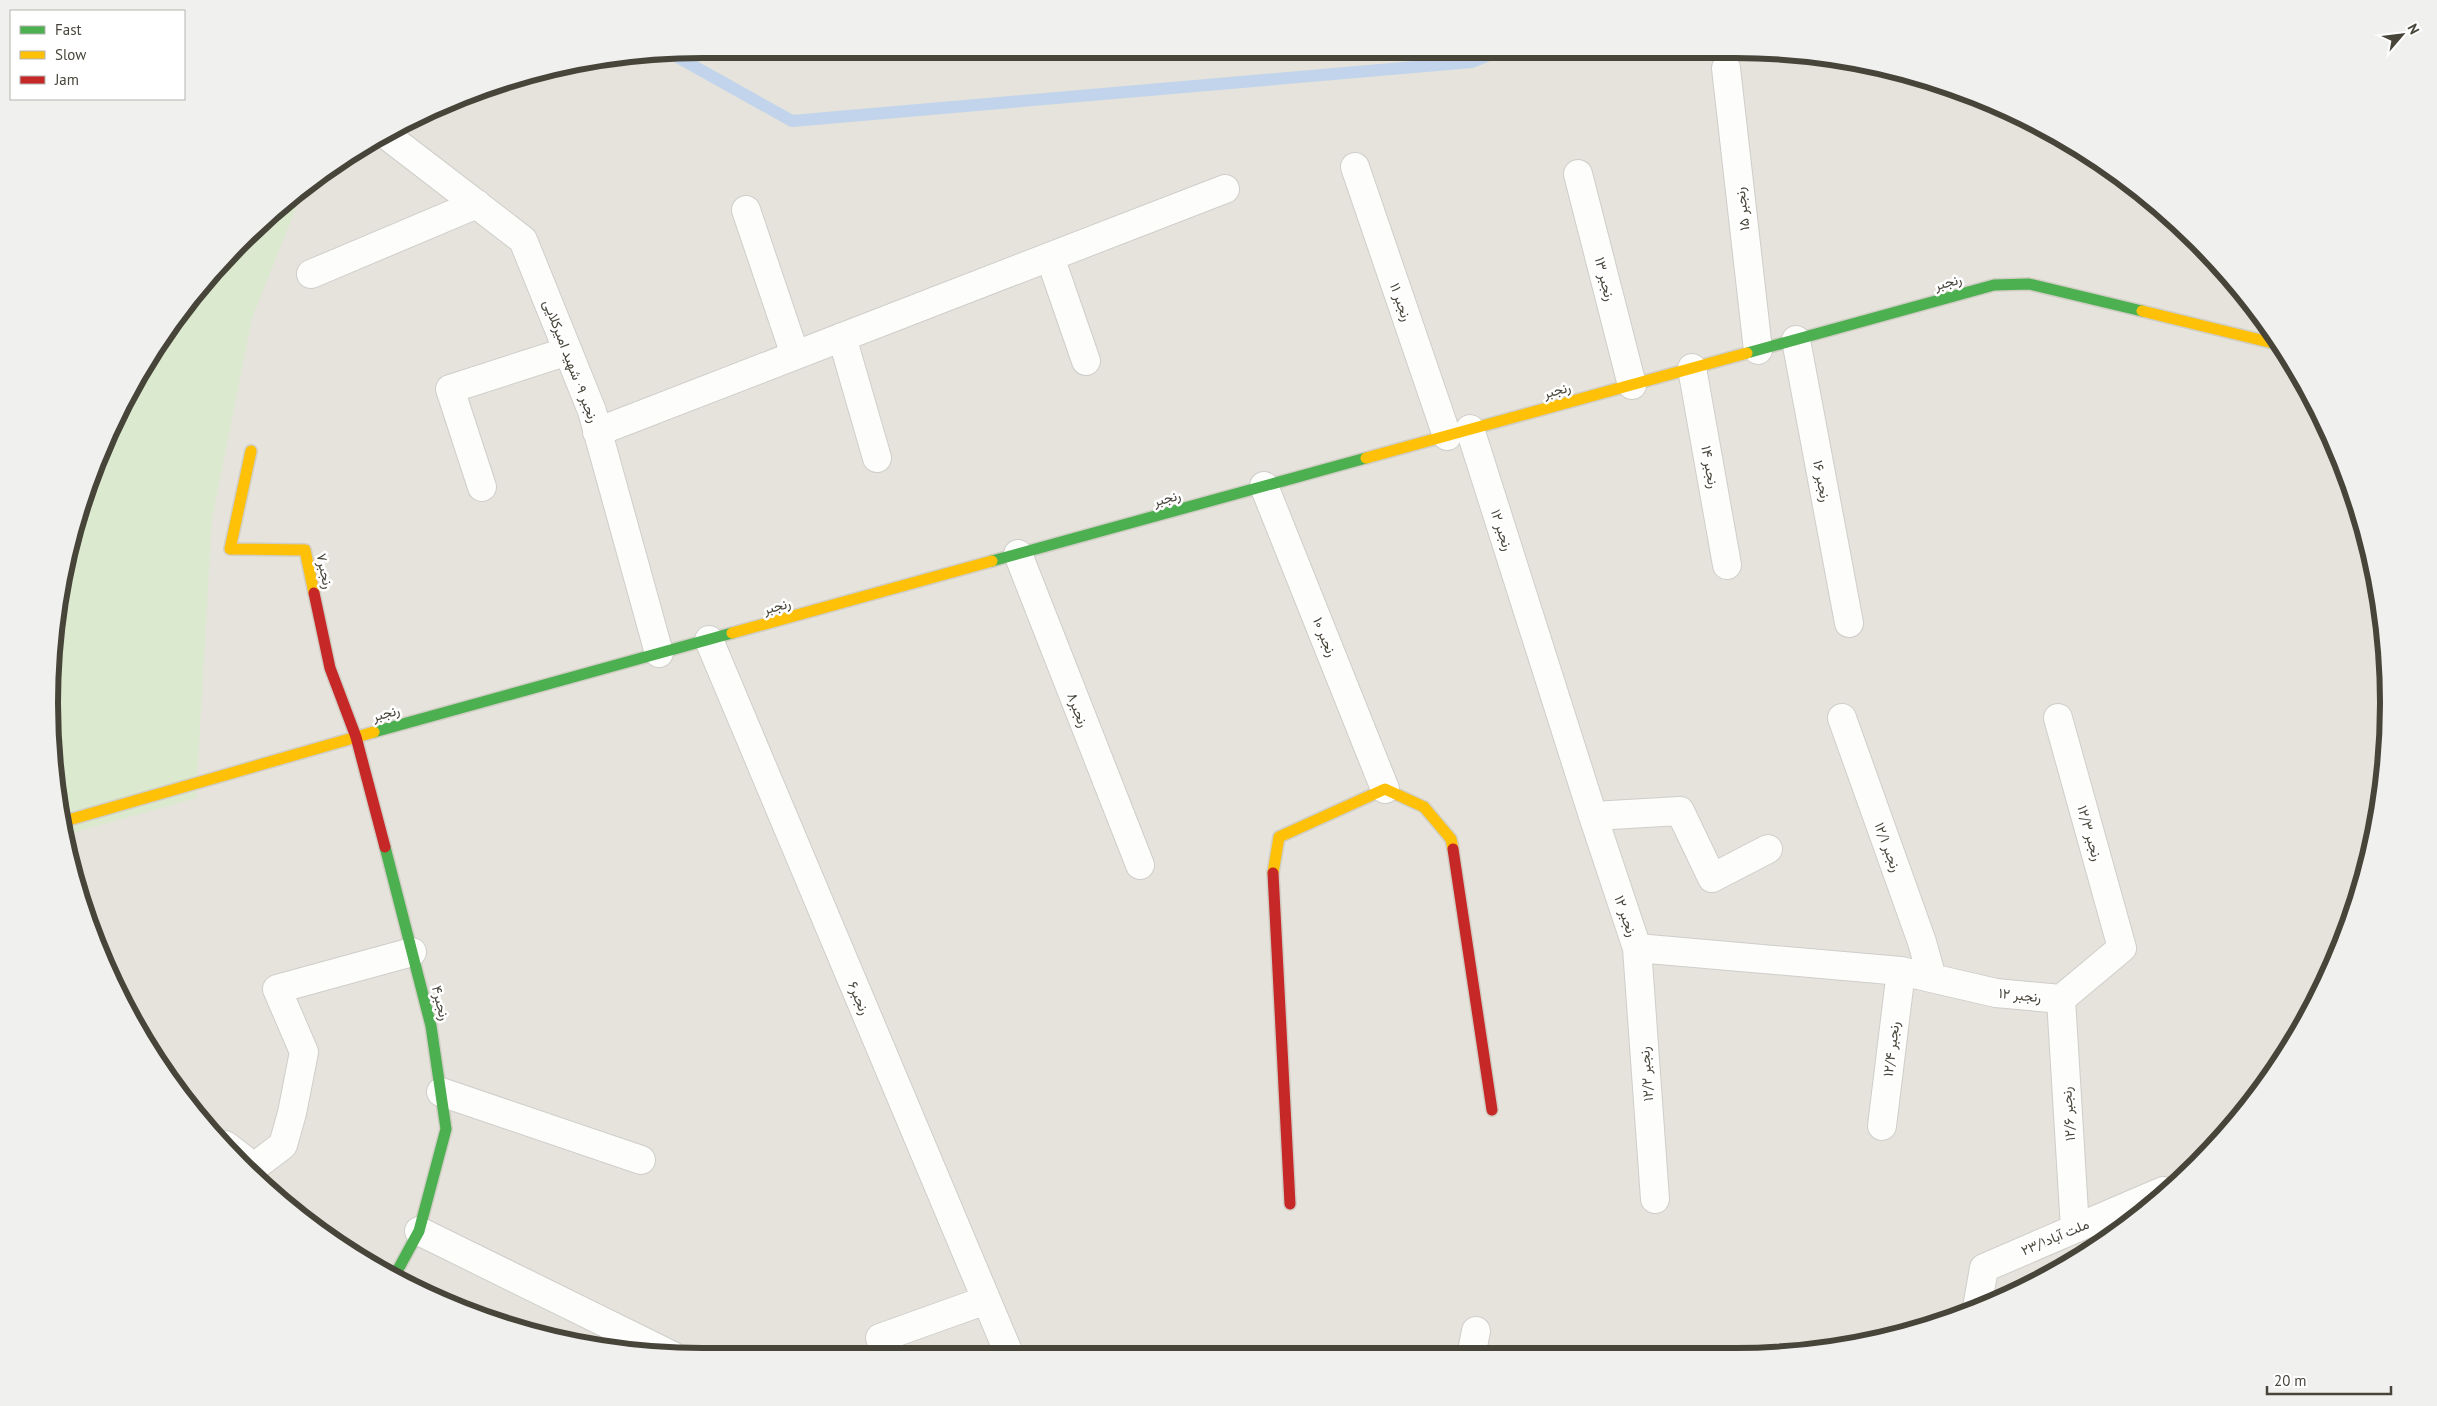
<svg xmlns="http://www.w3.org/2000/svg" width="2437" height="1406" font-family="'PT Sans',Vazirmatn,sans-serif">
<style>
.residential{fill:#e5e3db}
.green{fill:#dbeacf}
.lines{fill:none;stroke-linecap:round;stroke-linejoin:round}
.stream{stroke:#c1d4eb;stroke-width:12}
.street-casing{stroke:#cfceca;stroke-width:30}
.fast-casing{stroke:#d0cec4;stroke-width:14}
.slow-casing{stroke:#d0cec4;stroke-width:14}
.jam-casing{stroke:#d0cec4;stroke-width:14}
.street{stroke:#fdfdfc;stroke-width:28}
.fast{stroke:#4caf50;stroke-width:11}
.slow{stroke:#ffc107;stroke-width:11}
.jam{stroke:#c62828;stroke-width:11}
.labels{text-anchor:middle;stroke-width:5;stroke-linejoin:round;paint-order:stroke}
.street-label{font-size:14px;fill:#474439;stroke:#fff}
.rim{fill:none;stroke:#474439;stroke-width:6}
</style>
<rect width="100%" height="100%" fill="#f2f1ec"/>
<path class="residential" d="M1777,50L1944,83L2097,159L2196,240L2278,339L2338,452L2376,575L2388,703L2376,830L2339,953L2278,1066L2196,1166L2061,1269L1944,1323L1777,1356H660L493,1323L340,1247L271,1195L184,1102L136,1030L84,914L50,746L54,618L71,533L116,414L159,339L240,241L305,184L413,116L493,83L617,54Z"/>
<path class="green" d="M306,183L252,318L212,518L196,798L68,834L50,745L54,618L71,533L116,414L159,339L240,241Z"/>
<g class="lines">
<path class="stream" d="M672,54L792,121L1472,62L1499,51"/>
<g class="street-casing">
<path id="street" d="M1726,68L1758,350
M385,134L523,240L592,411L659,653
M1355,167L1447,436
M1578,174L1632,385
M746,210L795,355
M1050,257L1086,361
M311,274L477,204
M842,337L877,458
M1796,340L1849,623
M1692,368L1727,565
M1470,429L1593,816L1637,948L1655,1199
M597,432L1225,189
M1264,486L1385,789
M482,487L450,389L568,351
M1018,554L1140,865
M709,640L1010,1356
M1842,718L1922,942L1932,978
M1593,816L1680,811L1712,878L1768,849
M1637,948L1901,971L1996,993L2061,999L2122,948L2058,718
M2061,999L2075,1229
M441,1092L641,1160
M1882,1126L1901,971
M225,1145L254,1167L283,1145L292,1113L304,1052L277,989L412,952
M419,1231L673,1356
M1977,1308L1984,1268L2163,1191
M880,1338L986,1300
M1471,1356L1476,1331"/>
</g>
<g class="fast-casing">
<path id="fast" d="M1747,353L1994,285L2029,284L2142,311
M992,561L1366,458
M374,732L732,633
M385,847L431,1026L446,1129L419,1231L395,1275"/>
</g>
<g class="slow-casing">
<path id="slow" d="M2142,311L2281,345
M251,451L230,549L305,550L314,593
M1366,458L1747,353
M732,633L992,561
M65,821L374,732
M1273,873L1279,837L1385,789L1424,807L1451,839L1453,849"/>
</g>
<g class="jam-casing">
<path id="jam" d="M314,593L330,668L356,737L385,847
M1453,849L1492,1110
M1273,873L1290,1204"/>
</g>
<use href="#street" class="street"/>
<use href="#fast" class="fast"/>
<use href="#slow" class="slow"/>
<use href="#jam" class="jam"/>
</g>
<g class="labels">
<g class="street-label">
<text transform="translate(1742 209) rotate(-97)" y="5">رنجبر ۱۵</text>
<text transform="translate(1605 279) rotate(76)" y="5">رنجبر ۱۳</text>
<text transform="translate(1948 282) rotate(-15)" y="5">رنجبر</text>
<text transform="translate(1401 302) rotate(71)" y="5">رنجبر ۱۱</text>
<text transform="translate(571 361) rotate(69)" y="5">رنجبر ۹- شهید امیرکلایی</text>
<text transform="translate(1557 390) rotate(-15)" y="5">رنجبر</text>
<text transform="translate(1710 467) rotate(80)" y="5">رنجبر ۱۴</text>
<text transform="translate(1822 481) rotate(79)" y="5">رنجبر ۱۶</text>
<text transform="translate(1167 498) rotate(-15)" y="5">رنجبر</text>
<text transform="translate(1502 530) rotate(72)" y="5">رنجبر ۱۲</text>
<text transform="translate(325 571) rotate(78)" y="5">رنجبر۷</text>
<text transform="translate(777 606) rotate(-15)" y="5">رنجبر</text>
<text transform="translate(1325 637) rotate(68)" y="5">رنجبر ۱۰</text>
<text transform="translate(1078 710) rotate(69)" y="5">رنجبر۸</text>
<text transform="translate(386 713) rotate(-15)" y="5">رنجبر</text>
<text transform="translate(2090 833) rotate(74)" y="5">رنجبر ۱۲/۳</text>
<text transform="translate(1888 847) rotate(70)" y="5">رنجبر ۱۲/۱</text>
<text transform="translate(1626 916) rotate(71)" y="5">رنجبر ۱۲</text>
<text transform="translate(2020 995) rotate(6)" y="5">رنجبر ۱۲</text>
<text transform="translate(859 998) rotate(67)" y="5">رنجبر۶</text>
<text transform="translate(441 1003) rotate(76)" y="5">رنجبر۴</text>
<text transform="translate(1891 1049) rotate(-83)" y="5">رنجبر ۱۲/۴</text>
<text transform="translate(1646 1074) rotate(-94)" y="5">رنجبر ۱۲/۲</text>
<text transform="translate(2068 1114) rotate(-94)" y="5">رنجبر ۱۲/۶</text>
<text transform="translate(2055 1237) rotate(-23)" y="5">ملت آباد۲۳/۱</text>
</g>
</g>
<path d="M0 0H2437V1406H0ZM703 58H1735A645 645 0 0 1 2380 703V703A645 645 0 0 1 1735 1348H703A645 645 0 0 1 58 703V703A645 645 0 0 1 703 58Z" fill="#f0f0ef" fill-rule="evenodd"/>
<path class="rim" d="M703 58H1735A645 645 0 0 1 2380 703V703A645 645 0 0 1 1735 1348H703A645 645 0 0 1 58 703V703A645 645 0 0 1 703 58Z"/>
<rect x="10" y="10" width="175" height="90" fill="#ffffff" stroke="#b5b4b0"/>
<rect x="20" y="26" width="25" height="8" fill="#4caf50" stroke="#b5b4b0"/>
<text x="55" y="35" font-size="15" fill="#474439">Fast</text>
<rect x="20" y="51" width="25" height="8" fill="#ffc107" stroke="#b5b4b0"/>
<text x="55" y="60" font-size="15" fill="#474439">Slow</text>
<rect x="20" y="76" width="25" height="8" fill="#c62828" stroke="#b5b4b0"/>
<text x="55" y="85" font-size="15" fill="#474439">Jam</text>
<g transform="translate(2402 35) rotate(62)" stroke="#ffffff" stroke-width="4" paint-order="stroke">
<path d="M0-4L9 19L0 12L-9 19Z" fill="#474439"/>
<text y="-8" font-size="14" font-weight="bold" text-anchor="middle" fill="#474439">N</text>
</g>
<path d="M2267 1386v8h124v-8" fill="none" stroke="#474439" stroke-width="2.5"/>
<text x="2274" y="1386" font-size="15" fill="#474439" stroke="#ffffff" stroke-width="4" paint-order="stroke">20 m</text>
</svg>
